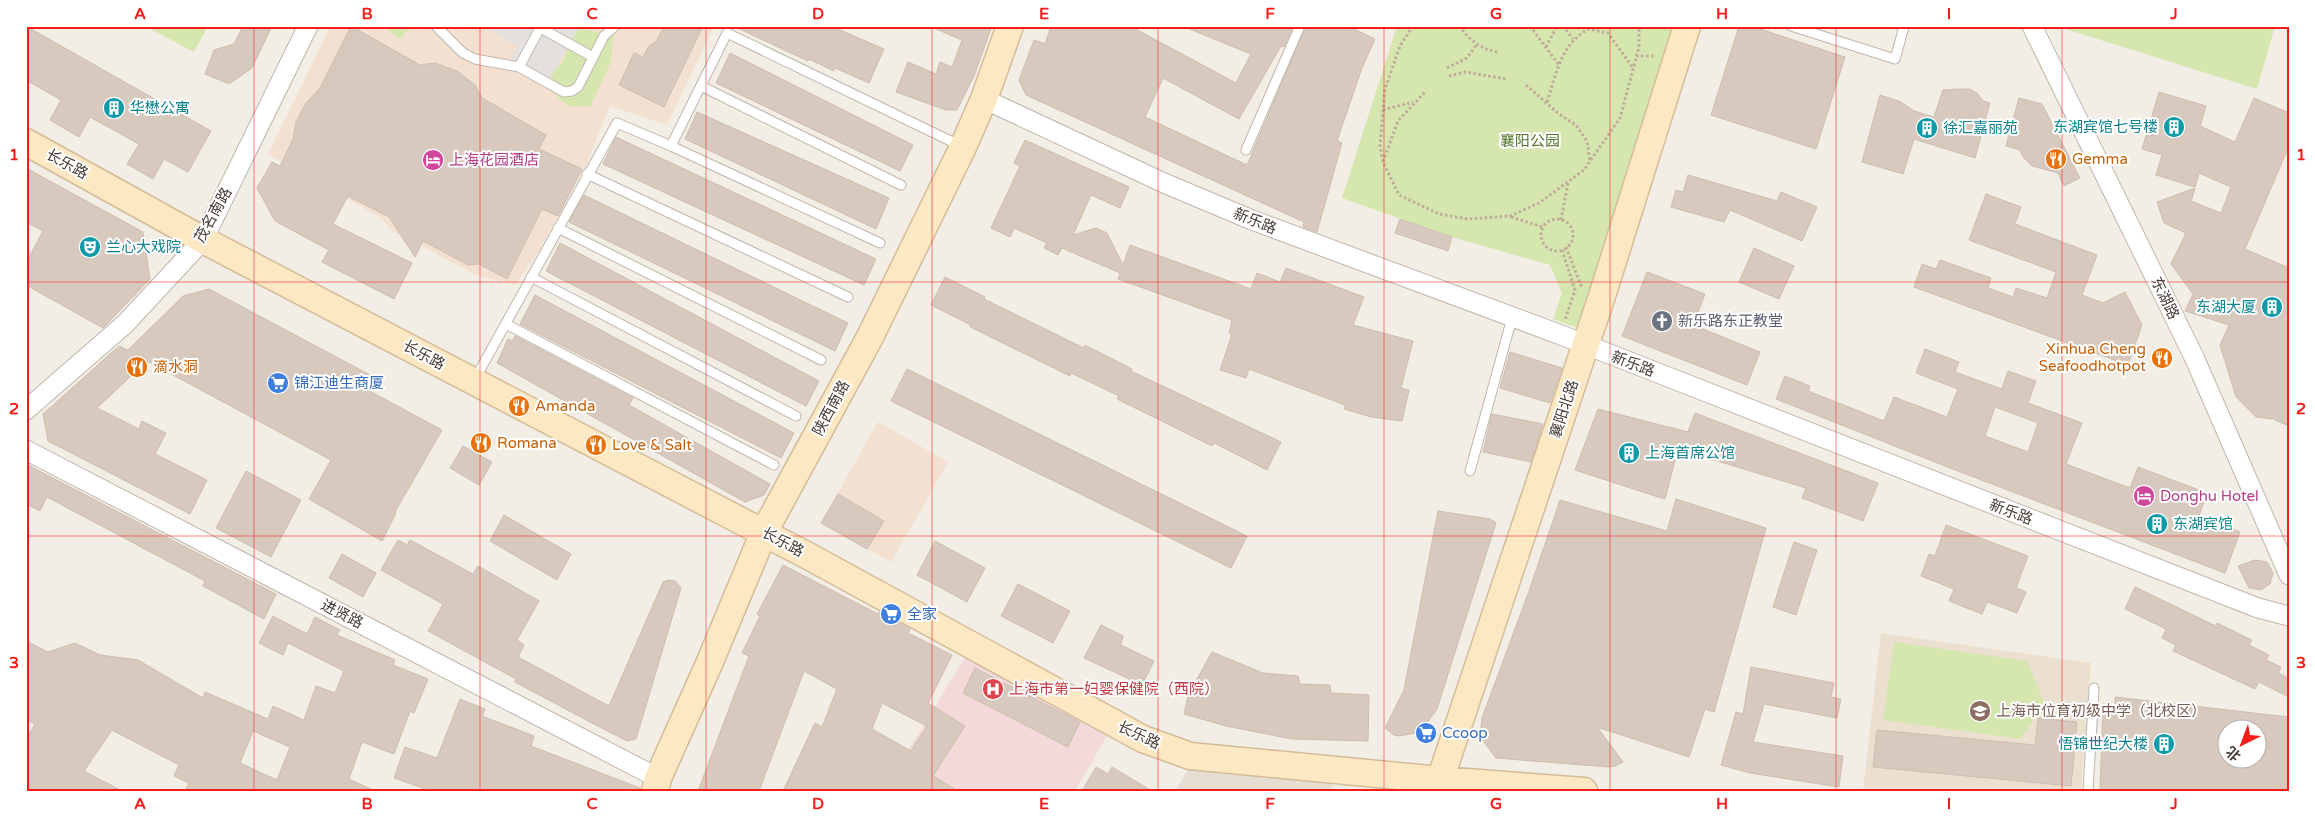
<svg xmlns="http://www.w3.org/2000/svg" width="2315" height="817" font-family="'Varela Round','Noto Sans SC',sans-serif">
<style>
.residential{fill:#e6ded3}
.commercial{fill:#f4e0d0}
.education{fill:#ebdfcf}
.medical{fill:#f3d9d9}
.green{fill:#d5e6af}
.parking{fill:#e3e0dd}
.building{fill:#d7c9be;stroke:#cebdae;fill-rule:evenodd}
.lines{fill:none;stroke-linecap:round;stroke-linejoin:round}
.lane-casing{stroke:#c0b6ab;stroke-width:11}
.street-casing{stroke:#c0b6ab;stroke-width:21}
.secondary-casing{stroke:#d4bc98;stroke-width:29}
.path{stroke:#bfad9a;stroke-width:3;stroke-dasharray:2.5 2.5;stroke-linecap:butt}
.lane{stroke:#fff;stroke-width:9}
.street{stroke:#fff;stroke-width:19}
.secondary{stroke:#fde8c4;stroke-width:26}
.grid{fill:none;stroke:#f51c1a;stroke-width:1;stroke-opacity:0.55}
.labels{text-anchor:middle;stroke-width:4;stroke-linejoin:round;paint-order:stroke}
.culture-label{font-size:15px;fill:#0d838f;stroke:#fff;text-anchor:start}
.park-label{font-size:15px;fill:#51752a;stroke:#fff}
.food-label{font-size:15px;fill:#c56008;stroke:#fff;text-anchor:start}
.hotel-label{font-size:15px;fill:#b23c85;stroke:#fff;text-anchor:start}
.street-label{font-size:15px;fill:#453c35;stroke:#fff}
.worship-label{font-size:15px;fill:#5b616d;stroke:#fff;text-anchor:start}
.shop-label{font-size:15px;fill:#366cbe;stroke:#fff;text-anchor:start}
.health-label{font-size:15px;fill:#be3a42;stroke:#fff;text-anchor:start}
.education-label{font-size:15px;fill:#785e54;stroke:#fff;text-anchor:start}
.neatline{fill:none;stroke:#f51c1a;stroke-width:2}
.grid-label{font-size:16px;text-anchor:middle;font-weight:bold;fill:#f51c1a}
</style>
<rect width="100%" height="100%" fill="#f2ede5"/>
<path class="residential" d="M1189,768L1335,780L1330,791H1175Z"/>
<path class="commercial" d="M331,26H714L667,125L610,106L586,165L539,251L515,285L476,275L391,230L381,218L268,154Z
M878,422L948,462L891,562L821,523Z"/>
<path class="education" d="M1881,633L2091,663L2081,791H1863Z"/>
<path class="medical" d="M969,650L1112,727L1075,791H884Z"/>
<path class="green" d="M145,26H208L194,52Z
M383,26H412L400,39Z
M1397,26H1684L1588,323L1575,327L1553,319L1562,293L1550,265L1452,237L1342,198Z
M2056,26H2275L2257,89Z
M578,28L613,35L611,62L590,107L568,106L551,91L552,72L563,61L572,34Z
M1894,642L2027,661L2044,702L2021,739L1883,720Z"/>
<path class="parking" d="M482,26H580L549,80L510,59L517,46Z"/>
<path class="building" d="M26,26L211,131L188,172L164,159L153,179L127,164L139,144L90,117L79,137L50,120L61,100L26,80Z
M243,26H272L252,68L229,84L205,74L214,50L234,44Z
M351,26L420,65L435,63L457,71L475,85L482,98L546,135L539,149L582,169L558,216L542,209L507,279L479,264L468,265L423,241L415,257L389,217L348,196L333,224L412,263L394,299L322,262L329,250L275,221L257,188L272,162L280,166L293,139L296,122L306,103L320,88Z
M664,26H703L664,107L619,85L634,53L643,57L649,46L656,42Z
M733,26H831L884,49L869,83L835,68L834,71L809,59L808,61Z
M929,26H992L974,76L957,110H946L896,92L908,62L936,74L940,62L952,67L962,40Z
M1051,26H1130L1236,83L1251,54L1182,26H1293L1284,47L1281,46L1239,119L1163,78L1145,117L1247,165L1306,26H1348L1375,39L1362,68L1337,141L1342,143L1317,232L1303,227L1304,222L1026,95L1019,80L1034,40L1045,44Z
M1739,26H1751L1845,57L1816,149L1711,115Z
M730,53L913,145L900,171L716,83Z
M1959,89H1970L1978,94L1983,101L1990,103L1975,158L1914,139L1903,174L1862,162L1880,95L1901,102L1914,111L1934,117L1943,90Z
M2159,92L2206,106L2200,126L2235,142L2254,98L2289,113V146L2245,249L2289,268V426L2273,419L2256,417L2236,397L2220,345L2229,325L2185,311L2193,294L2171,264L2186,233L2164,223L2157,202L2195,188L2191,201L2221,213L2231,187L2199,173L2195,187L2156,175L2162,155L2142,149Z
M2019,98L2042,104L2080,178L2064,186L2058,173L2032,166L2023,157L2020,150L2006,146Z
M697,112L889,198L876,229L685,139Z
M616,137L876,259L864,285L603,164Z
M1025,140L1129,187L1120,208L1091,195L1073,235L1096,228L1107,233L1123,265L1130,245L1251,289L1257,273L1280,282L1286,268L1364,297L1353,325L1413,341L1401,388L1409,390L1402,421L1371,417L1344,409L1345,405L1249,369L1246,378L1220,370L1232,334L1229,333L1232,320L1118,279L1120,273L1062,248L1058,255L1044,248L1047,243L1014,228L1010,237L991,228L1020,166L1014,163Z
M26,168L143,232L150,279L103,328L26,285V263L43,231L26,222Z
M1688,175L1777,201L1781,192L1817,207L1802,241L1730,210L1724,222L1671,207L1676,190L1683,192Z
M1986,194L2021,207L2015,224L2097,255L2082,295L2103,303L2125,292L2142,325L2128,365L1914,287L1922,264L1936,269L1940,260L1991,278L1988,288L2013,297L2016,288L2047,298L2056,272L1969,240Z
M584,195L848,323L835,351L569,222Z
M1400,219L1452,237L1448,251L1395,233Z
M560,243L819,381L806,406L546,271Z
M1754,248L1794,266L1779,299L1739,282Z
M1647,272L1705,294L1693,325L1760,352L1747,385L1622,336Z
M945,277L985,297L984,299L1084,348L1085,345L1132,369L1131,371L1281,442L1267,470L1214,443L1212,446L1117,399L1119,396L1071,373L1070,376L970,327L971,325L931,305Z
M209,289L372,376L366,389L442,430L395,512L396,513L382,541L309,499L331,460L147,361L97,408L139,429L142,421L166,433L155,454L207,480L190,514L48,441L43,414L119,346L128,350L183,296Z
M535,295L794,433L781,458L520,324Z
M515,336L633,398L629,405L770,484L764,495L745,502L497,363L508,339L512,341Z
M1925,349L1959,362L1955,372L2002,389L2008,371L2036,381L2028,403L2082,423L2066,464L2130,488L2138,467L2207,493L2199,516L2240,532L2225,573L1950,468L1776,399L1785,376L1810,386L1808,391L1884,421L1894,397L1947,417L1958,389L1916,373ZM1995,407L2038,423L2028,452L1985,436Z
M1510,352L1562,368L1550,403L1500,388Z
M907,369L1247,536L1231,568L891,401Z
M1598,409L1688,432L1695,413L1878,483L1863,521L1802,498L1806,488L1678,449L1665,499L1655,496L1575,470Z
M1492,414L1543,424L1531,462L1483,452Z
M463,446L492,462L479,485L450,468Z
M26,464L276,594L264,619L203,586L205,581L47,497L40,511L26,504Z
M246,471L301,500L271,557L216,528Z
M838,494L884,521L867,549L821,523Z
M1676,499L1766,528L1714,712L1705,709L1689,757L1597,727L1623,762L1616,766L1608,767L1496,758L1480,737L1482,718L1529,591L1560,500L1667,531Z
M1438,511L1490,519L1496,523L1437,709L1424,727L1416,733L1399,736L1394,735L1385,728L1404,690Z
M504,515L571,554L557,580L490,541Z
M1946,525L2028,556L2016,588L2026,592L2017,613L1987,602L1982,614L1949,601L1954,589L1921,576L1929,554L1935,556Z
M398,540L407,545L410,540L473,574L478,566L539,601L517,640L524,645L518,657L609,706L663,582L669,580L675,581L681,588L636,739L627,741L592,723L515,682L516,679L428,631L443,604L381,570Z
M935,541L985,568L967,602L917,575Z
M1794,542L1817,550L1796,615L1773,607Z
M342,554L376,573L363,597L329,578Z
M2255,560L2267,562L2273,573L2270,584L2261,590L2249,588L2238,566Z
M783,565L878,614L879,612L910,629L908,633L952,655L928,703L965,726L933,776L958,791H783L815,723L822,727L837,689L804,671L759,791H698L749,656L742,653L760,616L757,614ZM882,703L927,726L911,751L872,729Z
M1018,584L1070,611L1053,643L1001,616Z
M2135,587L2216,626L2217,623L2252,640L2249,645L2269,655L2266,660L2281,667L2278,673L2289,678V697L2259,682L2255,689L2173,651L2176,645L2162,638L2166,629L2125,609Z
M273,616L307,634L315,617L340,630L337,635L395,660L393,665L428,679L414,713L410,711L394,754L362,742L349,779L375,791H185L189,783L174,776L179,765L112,730L84,771L122,791H26V740L35,724L26,719V641L48,652L75,643L100,655L138,660L203,698L205,692L268,719L273,706L304,720L316,686L335,693L344,671L288,643L283,655L259,643ZM253,731L290,747L277,780L240,763Z
M1101,625L1123,636L1121,645L1154,661L1142,685L1084,658Z
M1212,652L1263,673L1298,676L1300,684L1330,685L1331,693L1369,695L1368,741L1292,739L1226,726L1184,714L1190,687L1192,688Z
M1751,667L1834,683L1831,697L1841,699L1837,718L1764,704L1753,742L1843,756L1839,787L1750,773L1721,765L1736,712L1743,714Z
M975,668L1080,722L1068,747L963,693Z
M2115,697L2289,717V791H2100L2103,704L2115,705ZM2228,730H2258V760H2228Z
M460,699L485,709L482,716L534,736L531,746L640,788V791H431L394,778L405,747L437,758Z
M2038,718L2077,722L2071,786L1873,767L1877,730L2035,745Z
M1096,767L1108,774L1112,767L1152,791H1082Z"/>
<g class="lines">
<g class="lane-casing">
<path id="lane" d="M436,26L463,53L475,59L519,67L564,92L572,91L578,87L604,36L615,26
M537,26L593,57
M1791,26L1895,59L1904,27L1900,26
M519,67L540,28
M701,86L901,185
M671,146L880,243
M1246,150L1300,26
M587,174L848,297
M558,228L821,360
M531,277L796,416
M506,324L774,465
M475,379L617,123L671,146L727,33L961,146
M1470,471L1512,318
M2088,791L2094,688"/>
</g>
<g class="street-casing">
<path id="street" d="M2032,26L2194,357L2289,575
M984,99L1164,183L1252,220L1561,335L2258,608L2289,616
M26,410L125,324L203,240L308,26
M26,450L658,778"/>
</g>
<g class="secondary-casing">
<path id="secondary" d="M26,142L203,240L810,557L1143,739L1190,756L1440,780L1584,791
M1440,780L1602,296L1687,26
M655,791L658,778L709,664L764,532L870,337L963,147L984,99L1010,26"/>
</g>
<path class="path" d="M1413,26L1400,46L1385,89L1380,145L1383,162L1399,195L1439,214L1468,219L1510,216L1539,203L1584,170L1620,118L1639,47V26
M1459,26C1470,40 1481,50 1499,52
M1530,26L1559,65
M1563,26L1573,39
M1546,47L1557,26
M1636,56H1656
M1447,68L1467,58L1477,44
M1449,76L1465,72L1506,79
M1526,85L1559,114L1576,125L1587,141L1590,161
M1547,102C1556,75 1561,43 1589,29L1608,33L1633,68
M1383,110L1413,102
M1383,162L1398,121L1426,91
M1511,217L1543,227
M1541 235a16 16 0 1 1 32 0a16 16 0 1 1-32 0Z
M1561,220L1568,183
M1566,247L1582,288
M1562,250L1575,290L1565,320"/>
<use href="#lane" class="lane"/>
<use href="#street" class="street"/>
<use href="#secondary" class="secondary"/>
</g>
<path class="grid" d="M254,26V791M480,26V791M706,26V791M932,26V791M1158,26V791M1384,26V791M1610,26V791M1836,26V791M2062,26V791M26,282H2289M26,536H2289"/>
<defs>
<g id="building-disc" transform="scale(1.125)"><circle r="9.5" fill="#0f9aa8" stroke="#fff"/><path d="M-4-6H4V6H1V3H-1V6H-4ZM-2.5-4.3h1.7v1.8h-1.7ZM.8-4.3h1.7v1.8H.8ZM-2.5-1h1.7V.8h-1.7ZM.8-1h1.7V.8H.8Z" fill="#fff"/></g>
<g id="restaurant-disc" transform="scale(1.125)"><circle r="9.5" fill="#e8710a" stroke="#fff"/><path d="M-5-6h1v4h1v-4h1v4h1v-4h1v5L-1.5 .5V6h-2V.5L-5-1ZM5-6V6H3V1.5H1.5Q1.5-4 5-6Z" fill="#fff"/></g>
<g id="hotel-disc" transform="scale(1.125)"><circle r="9.5" fill="#d1479c" stroke="#fff"/><path d="M-6-4.5h1.5V1H6V5H4.5V3h-9V5H-6ZM-4 0a1.8 1.8 0 1 1 3.6 0ZM.5 0V-2.5h3Q6-2.5 6 0Z" fill="#fff"/></g>
<g id="theatre-disc" transform="scale(1.125)"><circle r="9.5" fill="#0f9aa8" stroke="#fff"/><path d="M-5-5.5Q0-4 5-5.5V0Q5 5 0 6Q-5 5-5 0ZM-3.3-2.5H-1v1.5H-3.3ZM1-2.5H3.3v1.5H1ZM-2.8 1Q0 5.5 2.8 1Z" fill="#fff"/></g>
<g id="church-disc" transform="scale(1.125)"><circle r="9.5" fill="#6b7280" stroke="#fff"/><path d="M-1.2-6h2.4v3.5h3.3v2.4h-3.3V6h-2.4V-.1h-3.3v-2.4h3.3Z" fill="#fff"/></g>
<g id="supermarket-disc" transform="scale(1.125)"><circle r="9.5" fill="#3f7fe0" stroke="#fff"/><path d="M-6-5.5h2.5l.6 2H6L4.5 2H-2.5L-4.4-4H-6ZM-1.5 3.2a1.3 1.3 0 1 0 .1 0ZM3 3.2a1.3 1.3 0 1 0 .1 0Z" fill="#fff"/></g>
<g id="hospital-disc" transform="scale(1.125)"><circle r="9.5" fill="#e0444e" stroke="#fff"/><path d="M-5-5h3v3.5h4V-5h3V5h-3V1.5h-4V5h-3Z" fill="#fff"/></g>
<g id="school-disc" transform="scale(1.125)"><circle r="9.5" fill="#8d6e63" stroke="#fff"/><path d="M0-5L7-2L0 1L-7-2ZM-4 1L0 2.5L4 1V4Q0 6-4 4Z" fill="#fff"/></g>
</defs>
<g fill-rule="evenodd">
<use href="#building-disc" x="114" y="108"/>
<use href="#building-disc" x="2174" y="127"/>
<use href="#building-disc" x="1927" y="128"/>
<use href="#restaurant-disc" x="2056" y="159"/>
<use href="#hotel-disc" x="433" y="160"/>
<use href="#theatre-disc" x="90" y="247"/>
<use href="#building-disc" x="2272" y="307"/>
<use href="#church-disc" x="1662" y="321"/>
<use href="#restaurant-disc" x="2162" y="358"/>
<use href="#restaurant-disc" x="137" y="367"/>
<use href="#supermarket-disc" x="278" y="383"/>
<use href="#restaurant-disc" x="519" y="406"/>
<use href="#restaurant-disc" x="481" y="443"/>
<use href="#restaurant-disc" x="596" y="445"/>
<use href="#building-disc" x="1629" y="453"/>
<use href="#hotel-disc" x="2144" y="496"/>
<use href="#building-disc" x="2157" y="524"/>
<use href="#supermarket-disc" x="891" y="614"/>
<use href="#hospital-disc" x="993" y="689"/>
<use href="#school-disc" x="1980" y="711"/>
<use href="#supermarket-disc" x="1426" y="733"/>
<use href="#building-disc" x="2164" y="744"/>
</g>
<g class="labels">
<g class="culture-label">
<text x="130" y="113">华懋公寓</text>
<text x="2158" y="132" text-anchor="end">东湖宾馆七号楼</text>
<text x="1943" y="133">徐汇嘉丽苑</text>
<text x="106" y="252">兰心大戏院</text>
<text x="2256" y="312" text-anchor="end">东湖大厦</text>
<text x="1645" y="458">上海首席公馆</text>
<text x="2173" y="529">东湖宾馆</text>
<text x="2148" y="749" text-anchor="end">悟锦世纪大楼</text>
</g>
<g class="park-label">
<text x="1530" y="146">襄阳公园</text>
</g>
<g class="food-label">
<text x="2072" y="164">Gemma</text>
<text x="2146" y="354" text-anchor="end">Xinhua Cheng<tspan x="2146" dy="17">Seafoodhotpot</tspan></text>
<text x="153" y="372">滴水洞</text>
<text x="535" y="411">Amanda</text>
<text x="497" y="448">Romana</text>
<text x="612" y="450">Love &amp; Salt</text>
</g>
<g class="hotel-label">
<text x="449" y="165">上海花园酒店</text>
<text x="2160" y="501">Donghu Hotel</text>
</g>
<g class="street-label">
<text transform="translate(67 164) rotate(29)" y="5">长乐路</text>
<text transform="translate(213 215) rotate(-61)" y="5">茂名南路</text>
<text transform="translate(1255 221) rotate(22)" y="5">新乐路</text>
<text transform="translate(2165 298) rotate(64)" y="5">东湖路</text>
<text transform="translate(424 355) rotate(28)" y="5">长乐路</text>
<text transform="translate(1633 364) rotate(21)" y="5">新乐路</text>
<text transform="translate(831 408) rotate(-62)" y="5">陕西南路</text>
<text transform="translate(1564 409) rotate(-72)" y="5">襄阳北路</text>
<text transform="translate(2011 512) rotate(21)" y="5">新乐路</text>
<text transform="translate(783 542) rotate(28)" y="5">长乐路</text>
<text transform="translate(342 614) rotate(27)" y="5">进贤路</text>
<text transform="translate(1139 735) rotate(25)" y="5">长乐路</text>
</g>
<g class="worship-label">
<text x="1678" y="326">新乐路东正教堂</text>
</g>
<g class="shop-label">
<text x="294" y="388">锦江迪生商厦</text>
<text x="907" y="619">全家</text>
<text x="1442" y="738">Ccoop</text>
</g>
<g class="health-label">
<text x="1009" y="694">上海市第一妇婴保健院（西院）</text>
</g>
<g class="education-label">
<text x="1996" y="716">上海市位育初级中学（北校区）</text>
</g>
</g>
<rect width="2315" height="817" fill="none" stroke="#ffffff" stroke-width="55"/>
<g transform="translate(2242 744) rotate(222)"><circle r="24" fill="#ffffff" stroke="#b5b1ae"/>
<path d="M0-4L9 19L0 12L-9 19Z" fill="#f51c1a"/>
<text y="-8" font-size="14" font-weight="bold" text-anchor="middle" fill="#453c35">北</text>
</g>
<rect x="28" y="28" width="2260" height="762" class="neatline"/>
<g class="grid-label">
<text x="140" y="19">A</text>
<text x="367" y="19">B</text>
<text x="592" y="19">C</text>
<text x="818" y="19">D</text>
<text x="1044" y="19">E</text>
<text x="1270" y="19">F</text>
<text x="1496" y="19">G</text>
<text x="1722" y="19">H</text>
<text x="1949" y="19">I</text>
<text x="2174" y="19">J</text>
<text x="14" y="160">1</text>
<text x="2301" y="160">1</text>
<text x="14" y="414">2</text>
<text x="2301" y="414">2</text>
<text x="14" y="668">3</text>
<text x="2301" y="668">3</text>
<text x="140" y="809">A</text>
<text x="367" y="809">B</text>
<text x="592" y="809">C</text>
<text x="818" y="809">D</text>
<text x="1044" y="809">E</text>
<text x="1270" y="809">F</text>
<text x="1496" y="809">G</text>
<text x="1722" y="809">H</text>
<text x="1949" y="809">I</text>
<text x="2174" y="809">J</text>
</g>
</svg>
